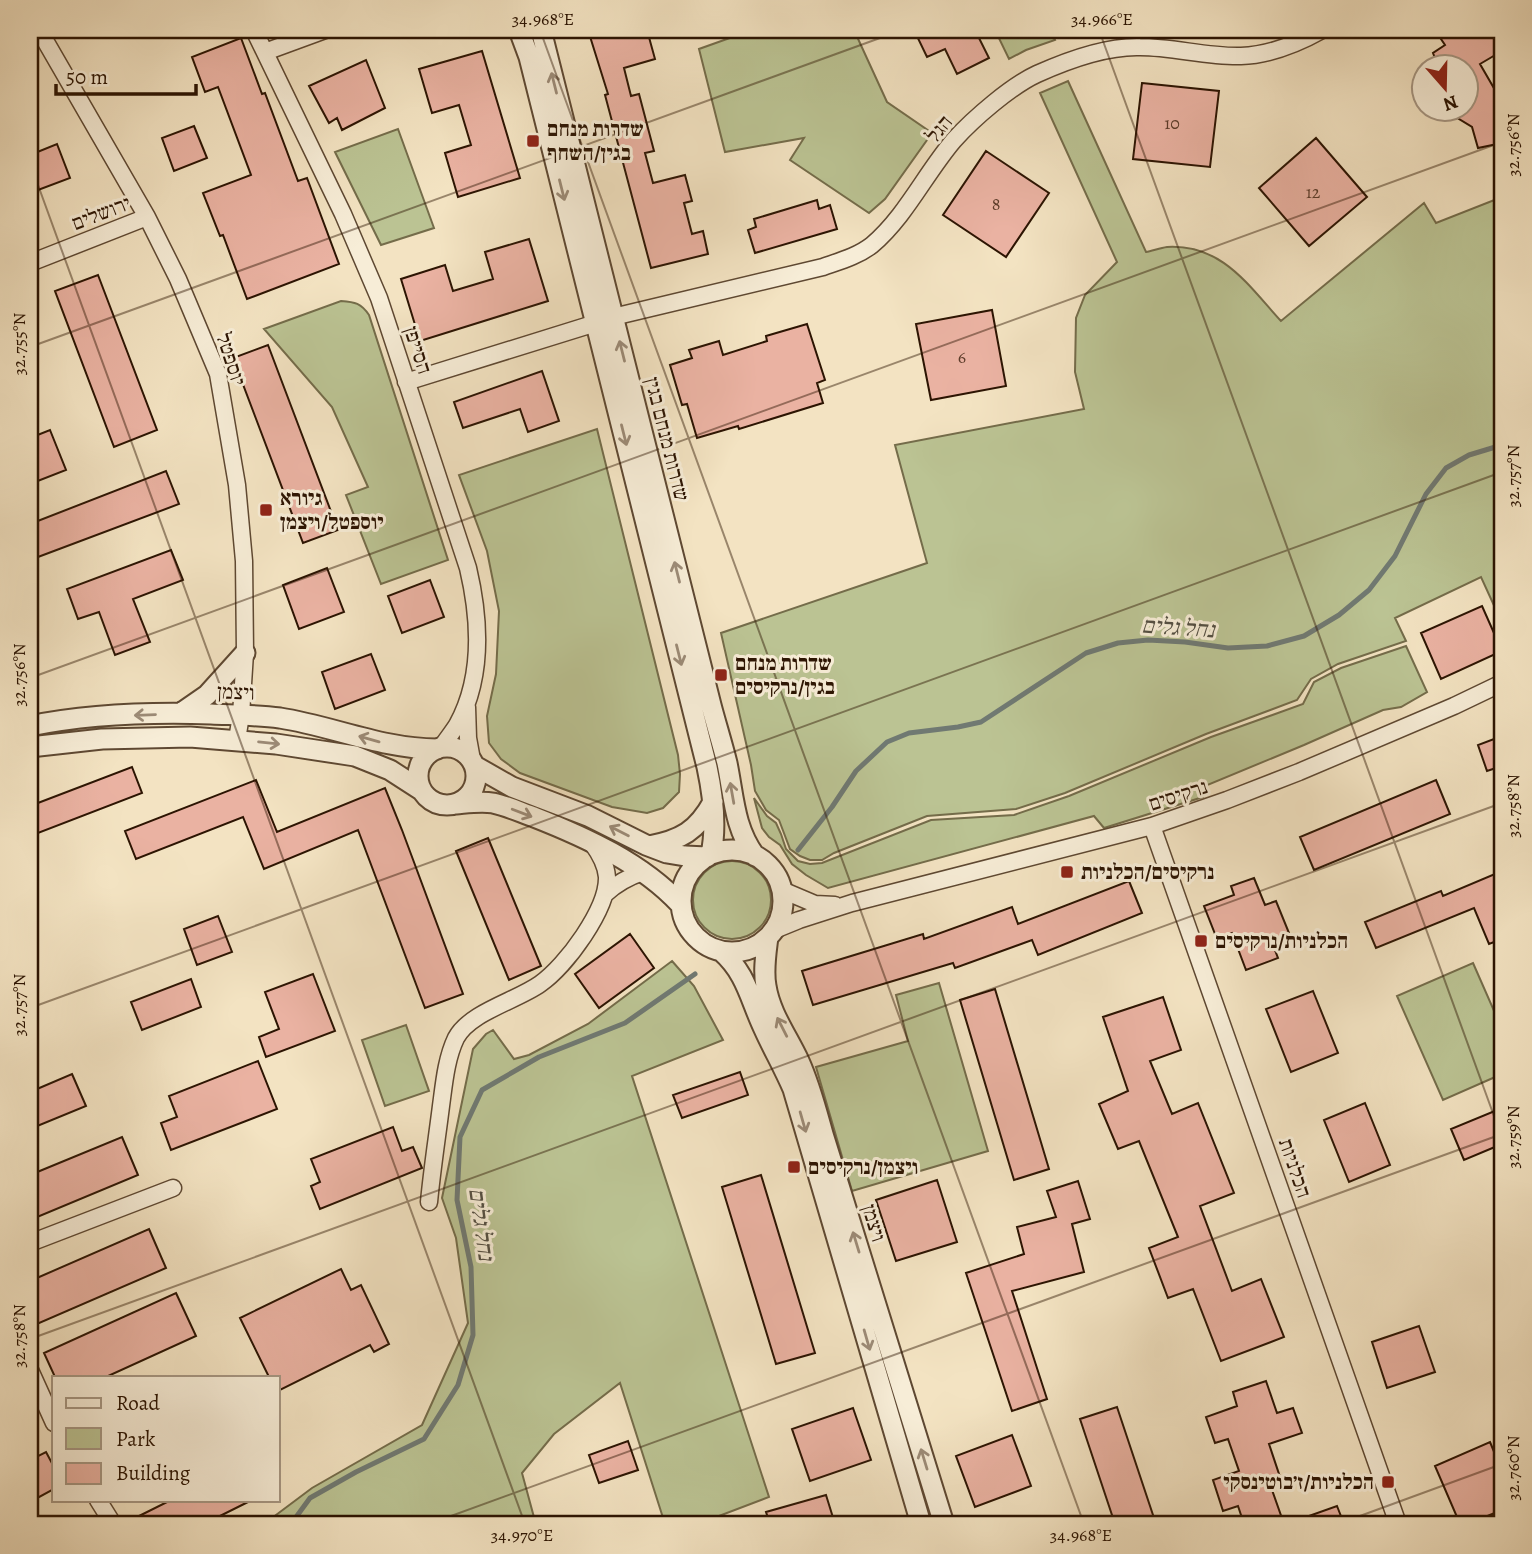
<svg xmlns="http://www.w3.org/2000/svg" width="1532" height="1554" font-family="Alegreya,'Frank Ruhl Libre',serif">
<style>
.green{fill:#bbc393;stroke:#746c4a;stroke-width:2}
.lines{fill:none;stroke-linecap:round;stroke-linejoin:round}
.stream{stroke:#707972;stroke-width:5}
.building{fill:#eab2a2;stroke:#2c1402;stroke-width:2}
.minor-casing{stroke:#5e4832;stroke-width:19}
.tertiary-casing{stroke:#5e4832;stroke-width:23}
.minor{stroke:#f7edd7;stroke-width:16}
.tertiary{stroke:#f7edd7;stroke-width:19}
.oneway{stroke:#9c8b77}
.ticks{fill:none;stroke:#2c1402;stroke-width:2;stroke-opacity:0.45}
.poi-dot{fill:#8f2418;stroke:#f7edd7;stroke-width:2.5}
.labels{text-anchor:middle;stroke-width:6;stroke-linejoin:round;paint-order:stroke}
.number-label{font-size:18px;fill:#5c3c2a}
.poi-label{font-size:21px;font-weight:bold;fill:#2c1402;stroke:#f7edd7;text-anchor:start}
.street-label{font-size:21px;fill:#2c1402;stroke:#f7edd7}
.water-label{font-size:23px;font-style:italic;fill:#544f43;stroke:#f7edd7}
.neatline{fill:none;stroke:#2c1402;stroke-width:2.5}
.ticks-label{font-size:18px;text-anchor:middle;fill:#2c1402}
</style>
<rect width="100%" height="100%" fill="#f3e3c2"/>
<filter id="stains"><feTurbulence type="fractalNoise" baseFrequency=".00286" numOctaves="4"/><feColorMatrix values="0 0 0 0 .2 0 0 0 0 .09 0 0 0 0 .02 0 0 0 .5 -.17"/></filter>
<radialGradient id="worn" r=".72"><stop offset=".6" stop-color="#630" stop-opacity="0"/><stop offset="1" stop-color="#630" stop-opacity=".3"/></radialGradient>
<path class="green" d="M752,30H854L887,102L932,133L885,199L869,213L790,160L804,138L725,152L699,49Z
M995,30H1050L1055,40L1026,50L1009,59Z
M1068,81L1146,252C1152,251 1160,248 1167,247C1222,244 1247,284 1281,321L1424,203L1436,223L1502,197V623L1481,577L1395,618L1406,641L1338,664L1311,679L1297,700L1206,734L1065,793L1016,809L927,816L834,853L822,860H810L800,856L790,849L779,820L766,810L755,791L751,765L721,633L927,563L895,445L1084,409L1075,372L1076,318L1085,295L1117,262L1040,93Z
M398,129L434,228L381,245L335,152Z
M341,301C355,302 361,303 369,315L448,560L381,584L346,495L368,487L332,407L264,329Z
M597,429L678,755L680,774L679,792L663,808L647,813L612,807L520,773L501,759L489,743L487,716L496,674L499,611L487,551L459,475Z
M1406,646L1427,692L1401,707L1383,710L1304,745L1200,788L1203,797L1104,828L1094,816L828,888L806,875L792,864L780,845L769,837L762,828L754,798L767,816L776,823L781,834L786,849L798,861L810,864L822,863L931,820L1014,815L1069,796L1211,737L1303,704L1314,682L1341,668Z
M693 900a39 39 0 1 1 78 0a39 39 0 1 1-78 0Z
M672,961L694,986L723,1040L632,1076L769,1497L698,1524H665L620,1383L554,1434L522,1473L535,1521L528,1524H264L312,1488L422,1425L468,1323L456,1238L442,1198L473,1049L486,1034L493,1030L514,1059L529,1055L588,1024Z
M1473,963L1502,1029V1074L1443,1100L1397,996Z
M939,983L988,1151L852,1191L816,1067L908,1041L896,995Z
M406,1025L429,1091L385,1106L362,1040Z"/>
<g class="lines">
<path class="stream" d="M798,850L832,807L856,771L887,742L909,733L958,727L981,722L1086,653L1118,643L1148,640L1185,642L1228,648L1267,646L1304,636L1339,615L1369,590L1395,556L1426,494L1446,468L1469,455L1502,445
M291,1524L310,1498L356,1472L424,1439L458,1385L473,1335L471,1267L457,1200L460,1137L482,1090L539,1057L625,1023L695,974"/>
</g>
<path class="building" d="M588,30H647L655,59L624,68L631,96L639,94L654,151L645,153L653,183L685,175L692,201L684,203L692,234L703,231L708,254L651,268L605,95L608,94Z
M914,30H975L989,58L957,74L945,49L927,57Z
M1450,30H1502V51L1480,64L1495,90L1499,101L1502,117V143L1478,148L1472,127L1441,108H1466V66H1438L1433,53L1445,45L1439,36Z
M241,38L262,94L265,93L298,181L307,178L339,264L247,299L223,235L220,236L203,193L251,175L218,87L205,92L192,57Z
M482,51L520,178L458,197L445,153L471,145L459,105L432,113L419,69Z
M366,60L385,108L342,130L337,118L329,123L309,86Z
M1142,83L1219,91L1210,167L1133,159Z
M194,126L207,158L174,171L162,138Z
M1316,138L1367,197L1309,246L1259,188Z
M57,144L70,178L30,193V155Z
M986,151L1049,193L1006,257L943,215Z
M817,200L819,209L830,205L837,229L755,253L748,230L756,227L754,219Z
M529,239L548,301L420,341L401,279L445,265L453,291L493,279L485,252Z
M98,275L157,430L114,447L55,291Z
M992,310L1006,386L931,400L916,324Z
M807,324L825,380L817,383L823,403L739,429L738,426L697,438L687,404L682,405L670,365L692,358L689,350L719,341L723,355L767,341L766,336Z
M268,345L338,530L303,543L233,358Z
M542,371L559,421L528,432L520,409L463,428L454,402Z
M50,430L66,470L30,484V438Z
M166,471L179,504L30,560V524Z
M171,550L183,580L133,599L150,642L115,655L99,612L78,619L67,589Z
M327,568L344,612L299,629L283,585Z
M430,580L444,617L402,633L388,596Z
M1482,606L1502,651L1441,679L1421,633Z
M371,654L385,690L335,709L322,672Z
M1502,736V766L1487,771L1478,745Z
M132,767L142,793L38,833L30,811V806Z
M256,780L277,832L385,788L402,830L463,994L425,1008L358,830L264,869L243,817L136,859L125,831Z
M1436,780L1450,814L1314,870L1300,837Z
M488,838L541,966L509,980L456,851Z
M1502,871V939L1489,944L1474,908L1376,948L1365,922L1441,891L1443,896Z
M1254,878L1265,905L1276,901L1289,933L1271,940L1278,958L1246,970L1232,933L1217,939L1204,906L1234,895L1231,886Z
M1129,881L1142,913L1038,955L1032,940L955,968L953,963L813,1005L802,971L923,934L924,939L1012,907L1018,924Z
M218,916L232,952L197,965L184,929Z
M630,934L654,968L599,1008L575,974Z
M313,974L335,1031L266,1057L259,1037L279,1029L265,992Z
M191,979L201,1007L142,1030L131,1002Z
M995,989L1049,1169L1014,1180L960,1000Z
M1313,991L1338,1053L1291,1072L1266,1009Z
M1163,997L1181,1050L1150,1061L1172,1114L1198,1103L1234,1193L1200,1206L1232,1291L1261,1279L1284,1337L1221,1361L1193,1289L1168,1298L1149,1248L1178,1237L1139,1141L1118,1149L1099,1104L1128,1091L1103,1017Z
M258,1061L277,1109L171,1150L161,1123L177,1117L169,1096Z
M740,1072L748,1095L682,1118L673,1095Z
M72,1074L86,1106L30,1129V1092Z
M1365,1103L1390,1165L1349,1182L1324,1120Z
M1502,1108V1144L1464,1160L1451,1129Z
M393,1127L402,1151L413,1147L422,1168L320,1209L311,1186L320,1182L311,1159Z
M122,1137L138,1175L30,1220V1175Z
M761,1175L815,1353L776,1364L722,1187Z
M937,1180L957,1242L896,1261L876,1200Z
M1078,1181L1090,1219L1072,1224L1084,1272L1012,1291L1047,1399L1012,1411L966,1273L1024,1254L1017,1227L1056,1217L1047,1191Z
M149,1229L166,1268L30,1327V1281Z
M341,1269L351,1290L361,1285L389,1344L374,1352L370,1345L278,1391V1377H269L240,1318Z
M176,1293L196,1336L106,1377H55L44,1353Z
M1419,1326L1435,1372L1387,1388L1372,1342Z
M1266,1381L1277,1413L1293,1408L1302,1433L1269,1444L1282,1483L1271,1487L1284,1524H1244L1238,1506L1223,1511L1213,1480L1239,1471L1228,1439L1215,1443L1206,1417L1237,1406L1233,1392Z
M1117,1407L1156,1524H1115L1080,1419Z
M853,1408L871,1460L810,1481L792,1429Z
M1012,1435L1031,1486L975,1507L956,1456Z
M628,1441L638,1470L599,1483L589,1455Z
M1490,1442L1502,1471V1510L1468,1524H1460L1435,1466Z
M46,1452L54,1467V1489L30,1502V1460Z
M826,1495L835,1524H770L766,1512Z
M171,1500H252L204,1524H123Z
M1337,1506L1344,1524H1292V1522Z"/>
<g class="lines">
<g class="minor-casing">
<path id="minor" d="M39,30L147,217L178,279L218,374L237,485L244,561L245,653L241,715L237,740
M254,30L343,214L379,298L468,568C480,619 483,678 457,725C452,733 446,740 441,748
M265,52L325,30
M30,263L147,217
M613,317L823,267C840,261 858,256 872,245C906,216 925,174 954,140C974,118 1011,86 1037,74C1068,60 1106,46 1140,47C1174,47 1207,57 1241,56C1269,55 1297,44 1322,30
M406,382L596,323
M467,707L468,738L472,760
M1152,826L1398,1524
M782,890L815,904L835,905
M605,894C617,883 628,877 643,872
M772,931L799,920L852,903L1152,826L1227,800L1299,772L1454,706L1502,683
M429,1202C432,1170 437,1138 441,1106C444,1084 446,1059 456,1038C470,1012 516,1001 540,984C566,966 608,909 607,877C606,864 600,854 592,843
M30,1243L173,1188
M30,1370L54,1423
M98,1500L113,1524"/>
</g>
<g class="tertiary-casing">
<path id="tertiary" d="M519,30L529,57L707,767C713,795 717,826 711,854
M541,30L711,705C716,724 722,743 727,763C734,797 734,827 755,856
M181,713L207,695L245,653
M30,726C89,714 151,712 211,714C234,715 257,715 280,718C332,726 383,749 437,749
M418 776a29 29 0 1 1 58 0a29 29 0 1 1-58 0Z
M30,747L102,739L190,737L276,744L355,756L390,770L421,790
M475,766L512,787L588,816L646,845L667,853L685,856L707,857
M456,804C468,803 481,801 493,803C507,806 520,812 534,817C585,837 642,863 680,904
M649,846C681,840 697,831 713,802
M681 901a51 51 0 1 1 102 0a51 51 0 1 1-102 0Z
M768,937C766,953 763,970 766,986C770,1013 788,1037 799,1061C810,1085 816,1109 823,1134L944,1524
M721,951C747,974 750,1000 764,1029C773,1049 784,1068 793,1089L921,1524"/>
</g>
<use href="#minor" class="minor"/>
<use href="#tertiary" class="tertiary"/>
</g>
<defs><path id="oneway-shaft" d="M-6 0H5M1.5-3L5.5 0L1.5 3" fill="none" stroke-width="1.6" stroke-linecap="round" stroke-linejoin="round" transform="scale(1.75)"/></defs>
<g class="oneway">
<use href="#oneway-shaft" transform="translate(554 83) rotate(-104)"/>
<use href="#oneway-shaft" transform="translate(562 190) rotate(76)"/>
<use href="#oneway-shaft" transform="translate(622 351) rotate(-104)"/>
<use href="#oneway-shaft" transform="translate(624 435) rotate(76)"/>
<use href="#oneway-shaft" transform="translate(677 572) rotate(-104)"/>
<use href="#oneway-shaft" transform="translate(679 655) rotate(76)"/>
<use href="#oneway-shaft" transform="translate(145 715) rotate(178)"/>
<use href="#oneway-shaft" transform="translate(369 739) rotate(-164)"/>
<use href="#oneway-shaft" transform="translate(269 743) rotate(6)"/>
<use href="#oneway-shaft" transform="translate(732 793) rotate(-100)"/>
<use href="#oneway-shaft" transform="translate(522 813) rotate(21)"/>
<use href="#oneway-shaft" transform="translate(619 831) rotate(-153)"/>
<use href="#oneway-shaft" transform="translate(782 1027) rotate(-117)"/>
<use href="#oneway-shaft" transform="translate(803 1122) rotate(74)"/>
<use href="#oneway-shaft" transform="translate(856 1242) rotate(-107)"/>
<use href="#oneway-shaft" transform="translate(867 1340) rotate(74)"/>
<use href="#oneway-shaft" transform="translate(924 1459) rotate(-107)"/>
</g>
<path class="ticks" d="M540,30L1084,1524M1099,30L1502,1138M30,163L525,1524M30,347L902,30M30,678L1502,142M30,1008L1502,472M30,1339L1502,803M429,1524L1502,1134M1338,1524L1502,1464"/>
<g class="poi-dot">
<rect x="526" y="134" width="14" height="14" rx="3.5"/>
<rect x="259" y="503" width="14" height="14" rx="3.5"/>
<rect x="714" y="668" width="14" height="14" rx="3.5"/>
<rect x="1060" y="865" width="14" height="14" rx="3.5"/>
<rect x="1194" y="934" width="14" height="14" rx="3.5"/>
<rect x="787" y="1160" width="14" height="14" rx="3.5"/>
<rect x="1381" y="1475" width="14" height="14" rx="3.5"/>
</g>
<g class="labels">
<g class="number-label">
<text x="1172" y="129">10</text>
<text x="1313" y="198">12</text>
<text x="996" y="210">8</text>
<text x="962" y="363">6</text>
</g>
<g class="poi-label">
<text x="547" y="136">שדרות מנחם<tspan x="547" dy="24">בגין/השחף</tspan></text>
<text x="280" y="505">גיורא<tspan x="280" dy="24">יוספטל/ויצמן</tspan></text>
<text x="735" y="670">שדרות מנחם<tspan x="735" dy="24">בגין/נרקיסים</tspan></text>
<text x="1081" y="879">נרקיסים/הכלניות</text>
<text x="1215" y="948">הכלניות/נרקיסים</text>
<text x="808" y="1174">ויצמן/נרקיסים</text>
<text x="1374" y="1489" text-anchor="end">הכלניות/ז׳בוטינסקי</text>
</g>
<g class="street-label">
<text transform="translate(939 129) rotate(-50)" y="7">הגל</text>
<text transform="translate(101 213) rotate(-21)" y="7">ירושלים</text>
<text transform="translate(418 350) rotate(72)" y="7">הסייפן</text>
<text transform="translate(231 359) rotate(72)" y="7">יוספטל</text>
<text transform="translate(667 439) rotate(76)" y="7">שדרות מנחם בגין</text>
<text transform="translate(236 692) rotate(2)" y="7">ויצמן</text>
<text transform="translate(1178 795) rotate(-18)" y="7">נרקיסים</text>
<text transform="translate(1295 1168) rotate(71)" y="7">הכלניות</text>
<text transform="translate(874 1223) rotate(73)" y="7">ויצמן</text>
</g>
<g class="water-label">
<text transform="translate(1178 627) rotate(4)" y="8">נחל גלים</text>
<text transform="translate(482 1224) rotate(82)" y="8">נחל גלים</text>
</g>
</g>
<rect width="1532" height="1554" fill="none" stroke="#f3e3c2" stroke-width="77"/>
<rect x="52" y="1376" width="228" height="126" fill="#f7edd7" stroke="#a69682" stroke-width="2"/>
<rect x="66" y="1398" width="35" height="10" fill="#f7edd7" stroke="#a69682" stroke-width="2"/>
<text x="116" y="1410" font-size="21" fill="#2c1402">Road</text>
<rect x="66" y="1428" width="35" height="21" fill="#bbc393" stroke="#a69682" stroke-width="2"/>
<text x="116" y="1446" font-size="21" fill="#2c1402">Park</text>
<rect x="66" y="1463" width="35" height="21" fill="#eab2a2" stroke="#a69682" stroke-width="2"/>
<text x="116" y="1480" font-size="21" fill="#2c1402">Building</text>
<g transform="translate(1445 88) rotate(160)"><circle r="33" fill="#f7edd7" stroke="#a69682" stroke-width="2"/>
<path d="M0-5L12 26L0 18L-12 26Z" fill="#8f2418"/>
<text y="-10" font-size="19" font-weight="bold" text-anchor="middle" fill="#2c1402">N</text>
</g>
<path d="M56 84v10h140v-10" fill="none" stroke="#2c1402" stroke-width="3.5"/>
<text x="66" y="84" font-size="21" fill="#2c1402" stroke="#f7edd7" stroke-width="5" paint-order="stroke">50 m</text>
<rect x="38" y="38" width="1456" height="1478" class="neatline"/>
<g class="ticks-label">
<text x="543" y="25">34.968°E</text>
<text x="1102" y="25">34.966°E</text>
<text transform="translate(1513 145) rotate(-90)" y="6">32.756°N</text>
<text transform="translate(19 344) rotate(-90)" y="6">32.755°N</text>
<text transform="translate(1513 476) rotate(-90)" y="6">32.757°N</text>
<text transform="translate(19 675) rotate(-90)" y="6">32.756°N</text>
<text transform="translate(1513 806) rotate(-90)" y="6">32.758°N</text>
<text transform="translate(19 1005) rotate(-90)" y="6">32.757°N</text>
<text transform="translate(1513 1137) rotate(-90)" y="6">32.759°N</text>
<text transform="translate(19 1336) rotate(-90)" y="6">32.758°N</text>
<text transform="translate(1513 1468) rotate(-90)" y="6">32.760°N</text>
<text x="522" y="1541">34.970°E</text>
<text x="1081" y="1541">34.968°E</text>
</g>
<rect width="100%" height="100%" filter="url(#stains)"/>
<rect width="100%" height="100%" fill="url(#worn)"/>
</svg>
